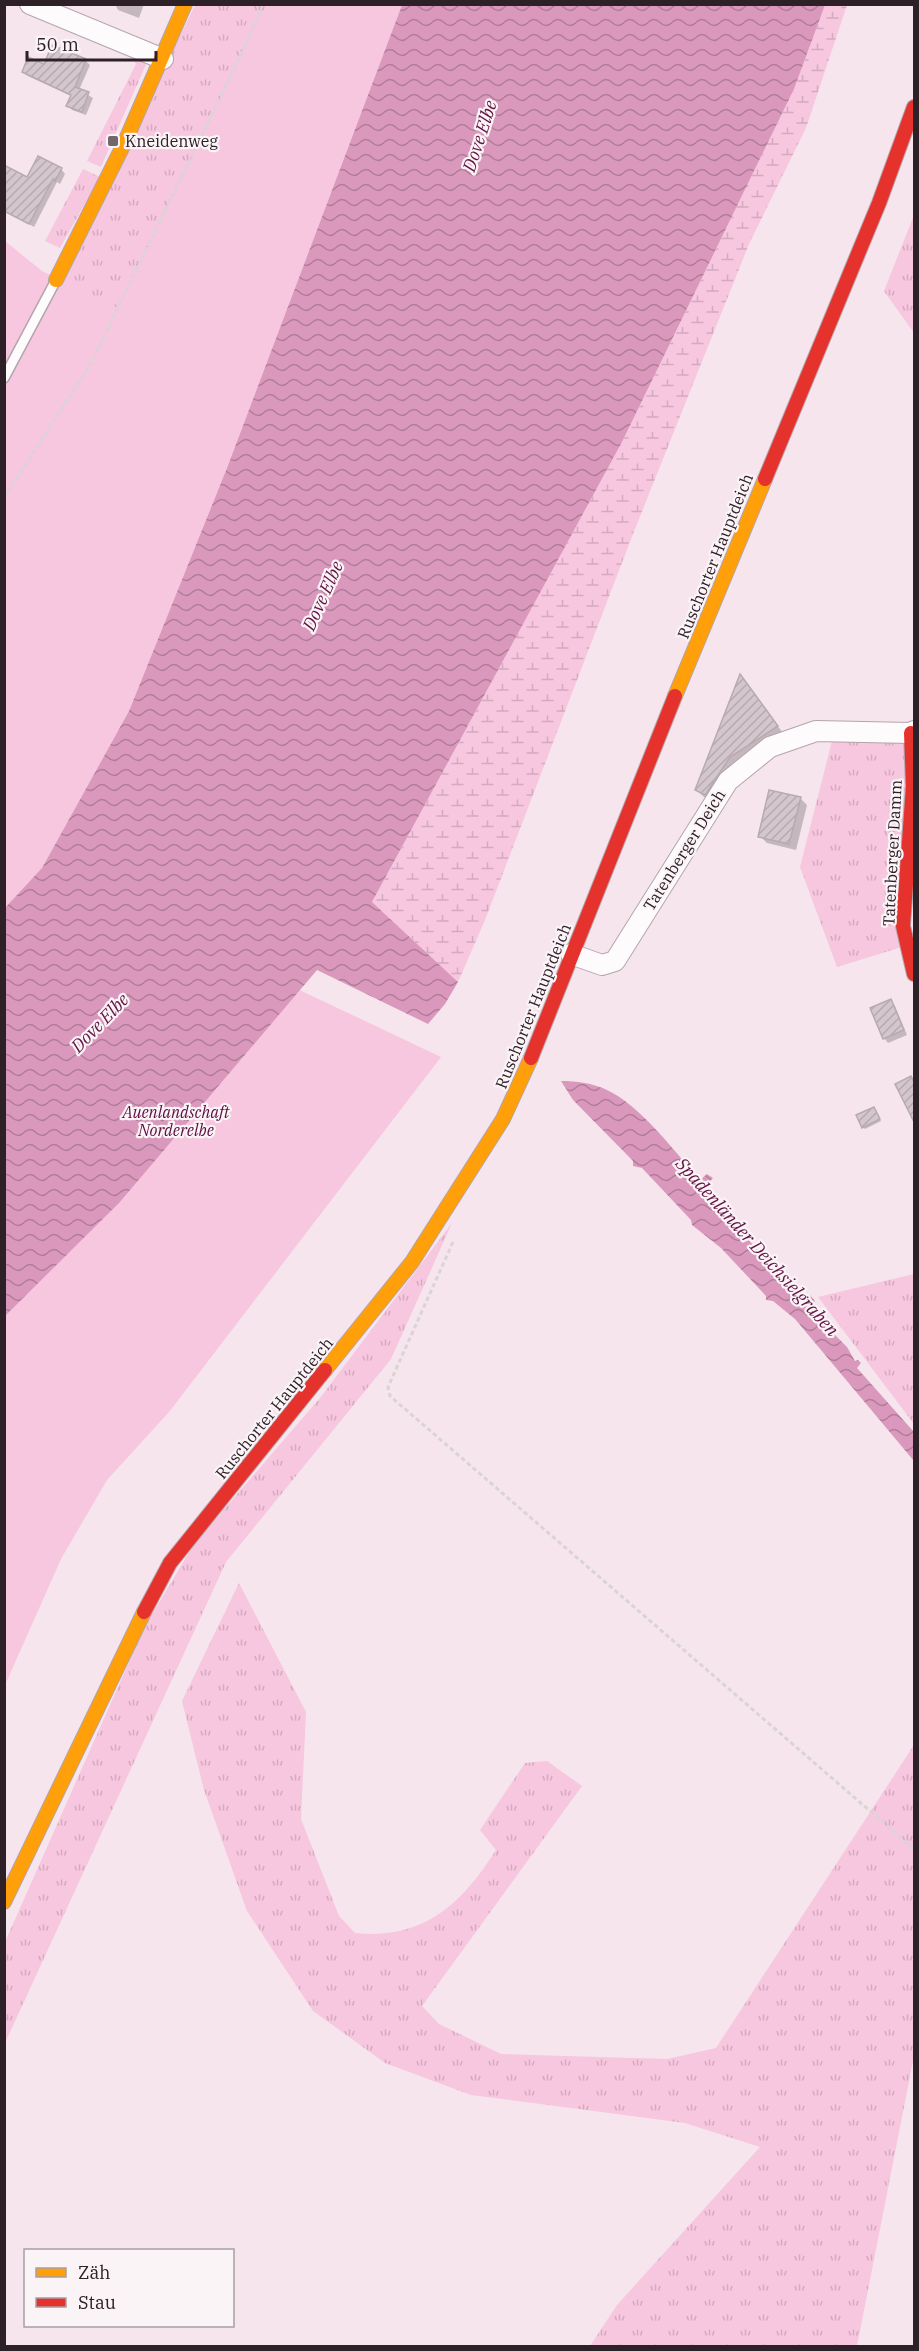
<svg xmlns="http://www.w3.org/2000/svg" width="919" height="2351" font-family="'IBM Plex Serif',serif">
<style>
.grass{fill:url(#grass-tufts)}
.wetland{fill:url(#wetland-marsh)}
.green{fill:#f7c6df}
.water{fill:url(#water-waves)}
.shadow{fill:#0003}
.building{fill:url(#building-hatch);stroke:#b7aab0;stroke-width:1.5}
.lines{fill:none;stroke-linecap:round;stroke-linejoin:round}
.lane-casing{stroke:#b3a5ac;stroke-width:12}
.street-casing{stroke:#b3a5ac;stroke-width:22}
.slow-casing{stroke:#b3a5ac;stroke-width:16}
.jam-casing{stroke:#b3a5ac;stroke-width:16}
.path{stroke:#d9d4d6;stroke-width:3;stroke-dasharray:4.5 3;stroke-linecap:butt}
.lane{stroke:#fefbfc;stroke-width:9}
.street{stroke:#fefbfc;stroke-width:20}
.slow{stroke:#ff9f0a;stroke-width:14}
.jam{stroke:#e5322d;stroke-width:14}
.poi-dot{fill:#73656c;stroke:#fbf4f7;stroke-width:2}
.labels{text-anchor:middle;stroke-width:4.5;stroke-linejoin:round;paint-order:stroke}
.poi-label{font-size:16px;fill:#2d2027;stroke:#fbf4f7;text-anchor:start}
.street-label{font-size:16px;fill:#2d2027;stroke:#fbf4f7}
.park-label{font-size:16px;font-style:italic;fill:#5c0e40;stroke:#fbf4f7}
.water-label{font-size:18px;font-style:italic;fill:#621545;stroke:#fbf4f7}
</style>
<defs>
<pattern id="grass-tufts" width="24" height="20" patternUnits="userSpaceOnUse" patternTransform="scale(1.5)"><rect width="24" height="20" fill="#f7c6df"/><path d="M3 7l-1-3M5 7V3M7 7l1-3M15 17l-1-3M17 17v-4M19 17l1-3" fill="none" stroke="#d4aabf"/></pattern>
<pattern id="wetland-marsh" width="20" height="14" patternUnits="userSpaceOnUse" patternTransform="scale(1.5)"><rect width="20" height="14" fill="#f7c6df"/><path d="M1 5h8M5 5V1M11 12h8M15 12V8" fill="none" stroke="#d4aabf"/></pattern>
<pattern id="water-waves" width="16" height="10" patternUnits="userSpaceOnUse" patternTransform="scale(1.5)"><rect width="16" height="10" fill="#da99bc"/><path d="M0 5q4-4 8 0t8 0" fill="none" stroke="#b17c99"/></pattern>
<pattern id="building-hatch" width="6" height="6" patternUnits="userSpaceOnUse" patternTransform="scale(1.5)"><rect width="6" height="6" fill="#d4c6cd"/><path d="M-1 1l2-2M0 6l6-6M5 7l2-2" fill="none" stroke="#b6aab0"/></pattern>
</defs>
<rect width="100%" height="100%" fill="#f6e5ed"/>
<path class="grass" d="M195,5H286L96,409L5,395Z
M130,53L147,62L101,167L87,161L136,64Z
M83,169L100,177L60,248L45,241Z
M914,215V333L884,291Z
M908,722L902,947L837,967L800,867L835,729Z
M452,1223L391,1359L226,1562L5,2043V1942L145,1626L194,1544L320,1398Z
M914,1274V1424L818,1297Z
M239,1583L306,1712L301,1819L339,1916L355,1933C423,1940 461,1905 496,1850L480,1830L525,1763L547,1761L582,1786L422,2006L439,2024L501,2054L667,2059L716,2048L914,1745V2056L857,2346H590L617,2305L760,2147L685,2123L471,2095L385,2063L313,2011L247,1911L204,1790L182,1701Z"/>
<path class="wetland" d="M825,5H847L806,128L749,244L633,534L485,920L458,982L372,902L622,442L794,89Z"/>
<path class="green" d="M266,5H402L227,468L129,711L42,868L441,1057L169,1412L107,1480L61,1559L5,1685V241L42,271L118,308Z"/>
<path class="water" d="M402,5H825L794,89L622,442L372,902L458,982L445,1004L428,1024L317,970L119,1203L5,1316V908L42,868L129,711L227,468Z
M561,1081C577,1081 592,1083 607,1090C640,1105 675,1152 700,1180L707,1174L713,1178L706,1185L740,1230L802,1301L810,1295L815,1301L809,1309L847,1347L855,1361L858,1360L861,1363L857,1368L914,1432V1461L795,1319L773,1301L766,1300V1296L721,1248L692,1225L691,1220L642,1168L633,1166V1161L573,1100Z"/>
<path class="shadow" d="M115,4H144L139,18L118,10Z
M85,60L90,65L79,90L93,98L86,115L72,110L68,105L71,96L28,76L23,71L45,66Z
M61,169L65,174L60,184L57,182L34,227L10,213L28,179Z
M741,677L783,733L712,801L704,797L697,790Z
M800,798L807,805L796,850L767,843L760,836Z
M891,1001L895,1006L907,1035L888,1043L884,1038Z
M876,1111L881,1121L865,1129L863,1127Z"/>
<path class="building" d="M52,45L86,59L75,87L89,92L82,112L66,106L71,95L22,72L28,57L44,64Z
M38,156L62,168L55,181L53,179L29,224L4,211V165L27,177Z
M740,674L778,726L730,757L705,795L695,790Z
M769,790L801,797L789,844L758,837Z
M891,999L904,1030L883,1039L870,1008Z
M911,1076L915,1084V1124L895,1084Z
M874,1107L880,1119L862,1128L856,1115Z"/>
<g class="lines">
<g class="lane-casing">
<path id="lane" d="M4,378L55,282"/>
</g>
<g class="street-casing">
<path id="street" d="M30,4L163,59
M571,954L602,965L615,961L728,781L770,747L816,731L911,733L914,731"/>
</g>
<g class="slow-casing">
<path id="slow" d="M56,280L124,144L185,4
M675,696L765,479
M325,1370L412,1262L503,1119L531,1058
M4,1902L144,1612"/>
</g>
<g class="jam-casing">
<path id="jam" d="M765,479L879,203L914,107
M911,733L913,786L903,926L914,974
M531,1058L675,696
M144,1612L170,1563L325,1370"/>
</g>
<path class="path" d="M4,498L89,367L248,40L263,4
M453,1242L388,1387L390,1396L914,1849"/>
<use href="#lane" class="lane"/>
<use href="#street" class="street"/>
<use href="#slow" class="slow"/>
<use href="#jam" class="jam"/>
</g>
<rect class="poi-dot" x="107" y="135" width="12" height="12" rx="3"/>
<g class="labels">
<g class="poi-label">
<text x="125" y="147">Kneidenweg</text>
</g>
<g class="street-label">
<text transform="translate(715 556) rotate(-68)" y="6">Ruschorter Hauptdeich</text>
<text transform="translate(684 850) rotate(-58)" y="6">Tatenberger Deich</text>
<text transform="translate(892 853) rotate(-87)" y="6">Tatenberger Damm</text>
<text transform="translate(533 1006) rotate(-68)" y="6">Ruschorter Hauptdeich</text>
<text transform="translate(274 1408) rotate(-51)" y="6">Ruschorter Hauptdeich</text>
</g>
<g class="park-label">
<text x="176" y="1118">Auenlandschaft<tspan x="176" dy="18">Norderelbe</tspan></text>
</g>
<g class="water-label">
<text transform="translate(480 136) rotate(-72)" y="6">Dove Elbe</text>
<text transform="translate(323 596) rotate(-66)" y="6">Dove Elbe</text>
<text transform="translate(100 1023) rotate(-46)" y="6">Dove Elbe</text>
<text transform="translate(757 1247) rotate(48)" y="6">Spadenländer Deichsielgraben</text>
</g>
</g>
<rect width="919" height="2351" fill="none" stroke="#2d2027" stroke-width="12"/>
<rect x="24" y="2249" width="210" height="78" fill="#fbf4f7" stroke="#a99fa4" stroke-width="1.5"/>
<rect x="36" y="2268" width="30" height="9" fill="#ff9f0a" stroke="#a99fa4" stroke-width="1.5"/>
<text x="78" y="2279" font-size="18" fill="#2d2027">Zäh</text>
<rect x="36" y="2298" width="30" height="9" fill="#e5322d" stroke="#a99fa4" stroke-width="1.5"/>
<text x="78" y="2309" font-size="18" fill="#2d2027">Stau</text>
<path d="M27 51v9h129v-9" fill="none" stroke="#2d2027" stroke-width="3"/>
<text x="36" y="51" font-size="18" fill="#2d2027" stroke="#fbf4f7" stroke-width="4.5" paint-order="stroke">50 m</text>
</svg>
